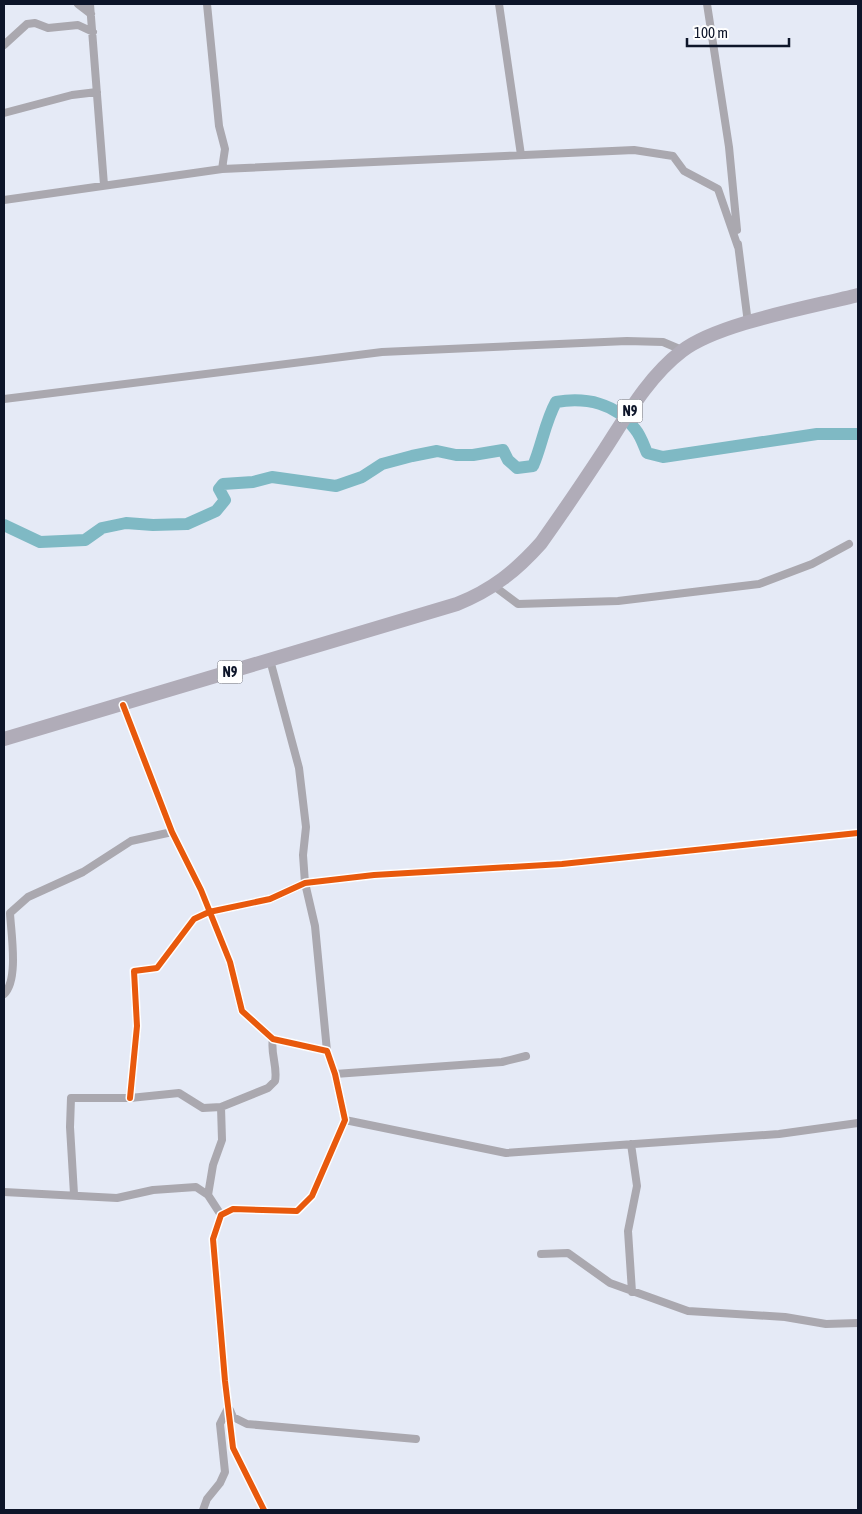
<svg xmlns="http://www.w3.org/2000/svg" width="862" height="1514" font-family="'Asap Condensed',sans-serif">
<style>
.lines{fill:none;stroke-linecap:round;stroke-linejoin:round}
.river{stroke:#7fb9c4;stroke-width:12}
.minor{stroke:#aaa8af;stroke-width:8}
.trunk{stroke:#b0acb8;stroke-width:14}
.cycleway-casing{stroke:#fff;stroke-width:9}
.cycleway{stroke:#e8590c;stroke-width:6}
.labels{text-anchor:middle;stroke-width:4;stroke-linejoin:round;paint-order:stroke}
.shield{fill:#fff;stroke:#565b69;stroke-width:1}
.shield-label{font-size:14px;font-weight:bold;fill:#0d1529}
</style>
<rect width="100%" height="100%" fill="#e5eaf6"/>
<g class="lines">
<path class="river" d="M4,525L40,542L85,540L102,528L126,523L153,525L187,524L216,511L225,500L219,489L223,484L253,482L272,477L336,486L362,477L382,464L412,456L437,451L456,455H473L503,450L508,460L517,468L533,466C542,445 545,422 556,402C586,397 616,403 635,429C641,436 644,446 647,453L663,457L817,434H858"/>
<path class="minor" d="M78,4L91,14
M90,4L104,185
M207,4L219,126L225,149L222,169
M499,4L521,155
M707,4L729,147L737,230
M4,45L27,24L35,23L48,28L78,25L93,32
M4,113L72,95L97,92
M4,200L222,169L634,150L673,156L684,171L718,189L738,247
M738,244L748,323
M4,399L382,352L627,341L663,342L682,350
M494,586L518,604L618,601L759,584L812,564L849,544
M270,660L299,768L306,827L303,855L305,883L315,926L327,1051
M123,705L172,832L201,890L230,962L242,1011L273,1039L327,1051L335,1074L345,1120L312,1196L297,1211L233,1209L221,1215L213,1239L225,1381L233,1448L264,1510
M4,994C19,980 11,933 10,913L28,897L83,872L131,841L172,832
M335,1074L502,1062L526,1056
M130,1098L137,1026L134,971L157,968L194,919L209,912L270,899L305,883L374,875L562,864L858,833
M345,1120L506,1153L779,1134L858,1123
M631,1144L637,1186L628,1231L632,1292
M4,1192L117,1198L153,1190L196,1187L208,1195
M74,1194L70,1127L71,1098H130L179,1093L203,1108L221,1107L268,1088L275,1081C278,1067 270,1053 273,1039
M221,1215L208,1195L213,1165L222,1140L221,1107
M541,1254L568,1253L610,1283L688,1311L785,1317L826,1324L858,1323
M230,1410L233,1417L247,1424L416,1439
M203,1510L207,1499L220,1483L225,1472L220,1424L228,1408"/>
<path class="trunk" d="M4,739L457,604C492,590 516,571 541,543C563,512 584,481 605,449C627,415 649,376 682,351C718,323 812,307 858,295"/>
<g class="cycleway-casing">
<path id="cycleway" d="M123,705L172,832L201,890L230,962L242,1011L273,1039L327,1051L335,1074L345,1120L312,1196L297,1211L233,1209L221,1215L213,1239L225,1381L233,1448L264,1510
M130,1098L137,1026L134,971L157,968L194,919L209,912L270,899L305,883L374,875L562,864L858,833"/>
</g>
<use href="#cycleway" class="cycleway"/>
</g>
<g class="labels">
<g class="shield">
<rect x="617.5" y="399.5" width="25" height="23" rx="4"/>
<rect x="217.5" y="660.5" width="25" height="23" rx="4"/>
</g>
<g class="shield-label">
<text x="630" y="416">N9</text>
<text x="230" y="677">N9</text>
</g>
</g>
<rect width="862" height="1514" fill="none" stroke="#0d1529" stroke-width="10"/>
<path d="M687 38v8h102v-8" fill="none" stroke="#0d1529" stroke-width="2.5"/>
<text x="694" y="38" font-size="15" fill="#0d1529" stroke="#ffffff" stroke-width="4" paint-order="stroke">100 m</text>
</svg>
